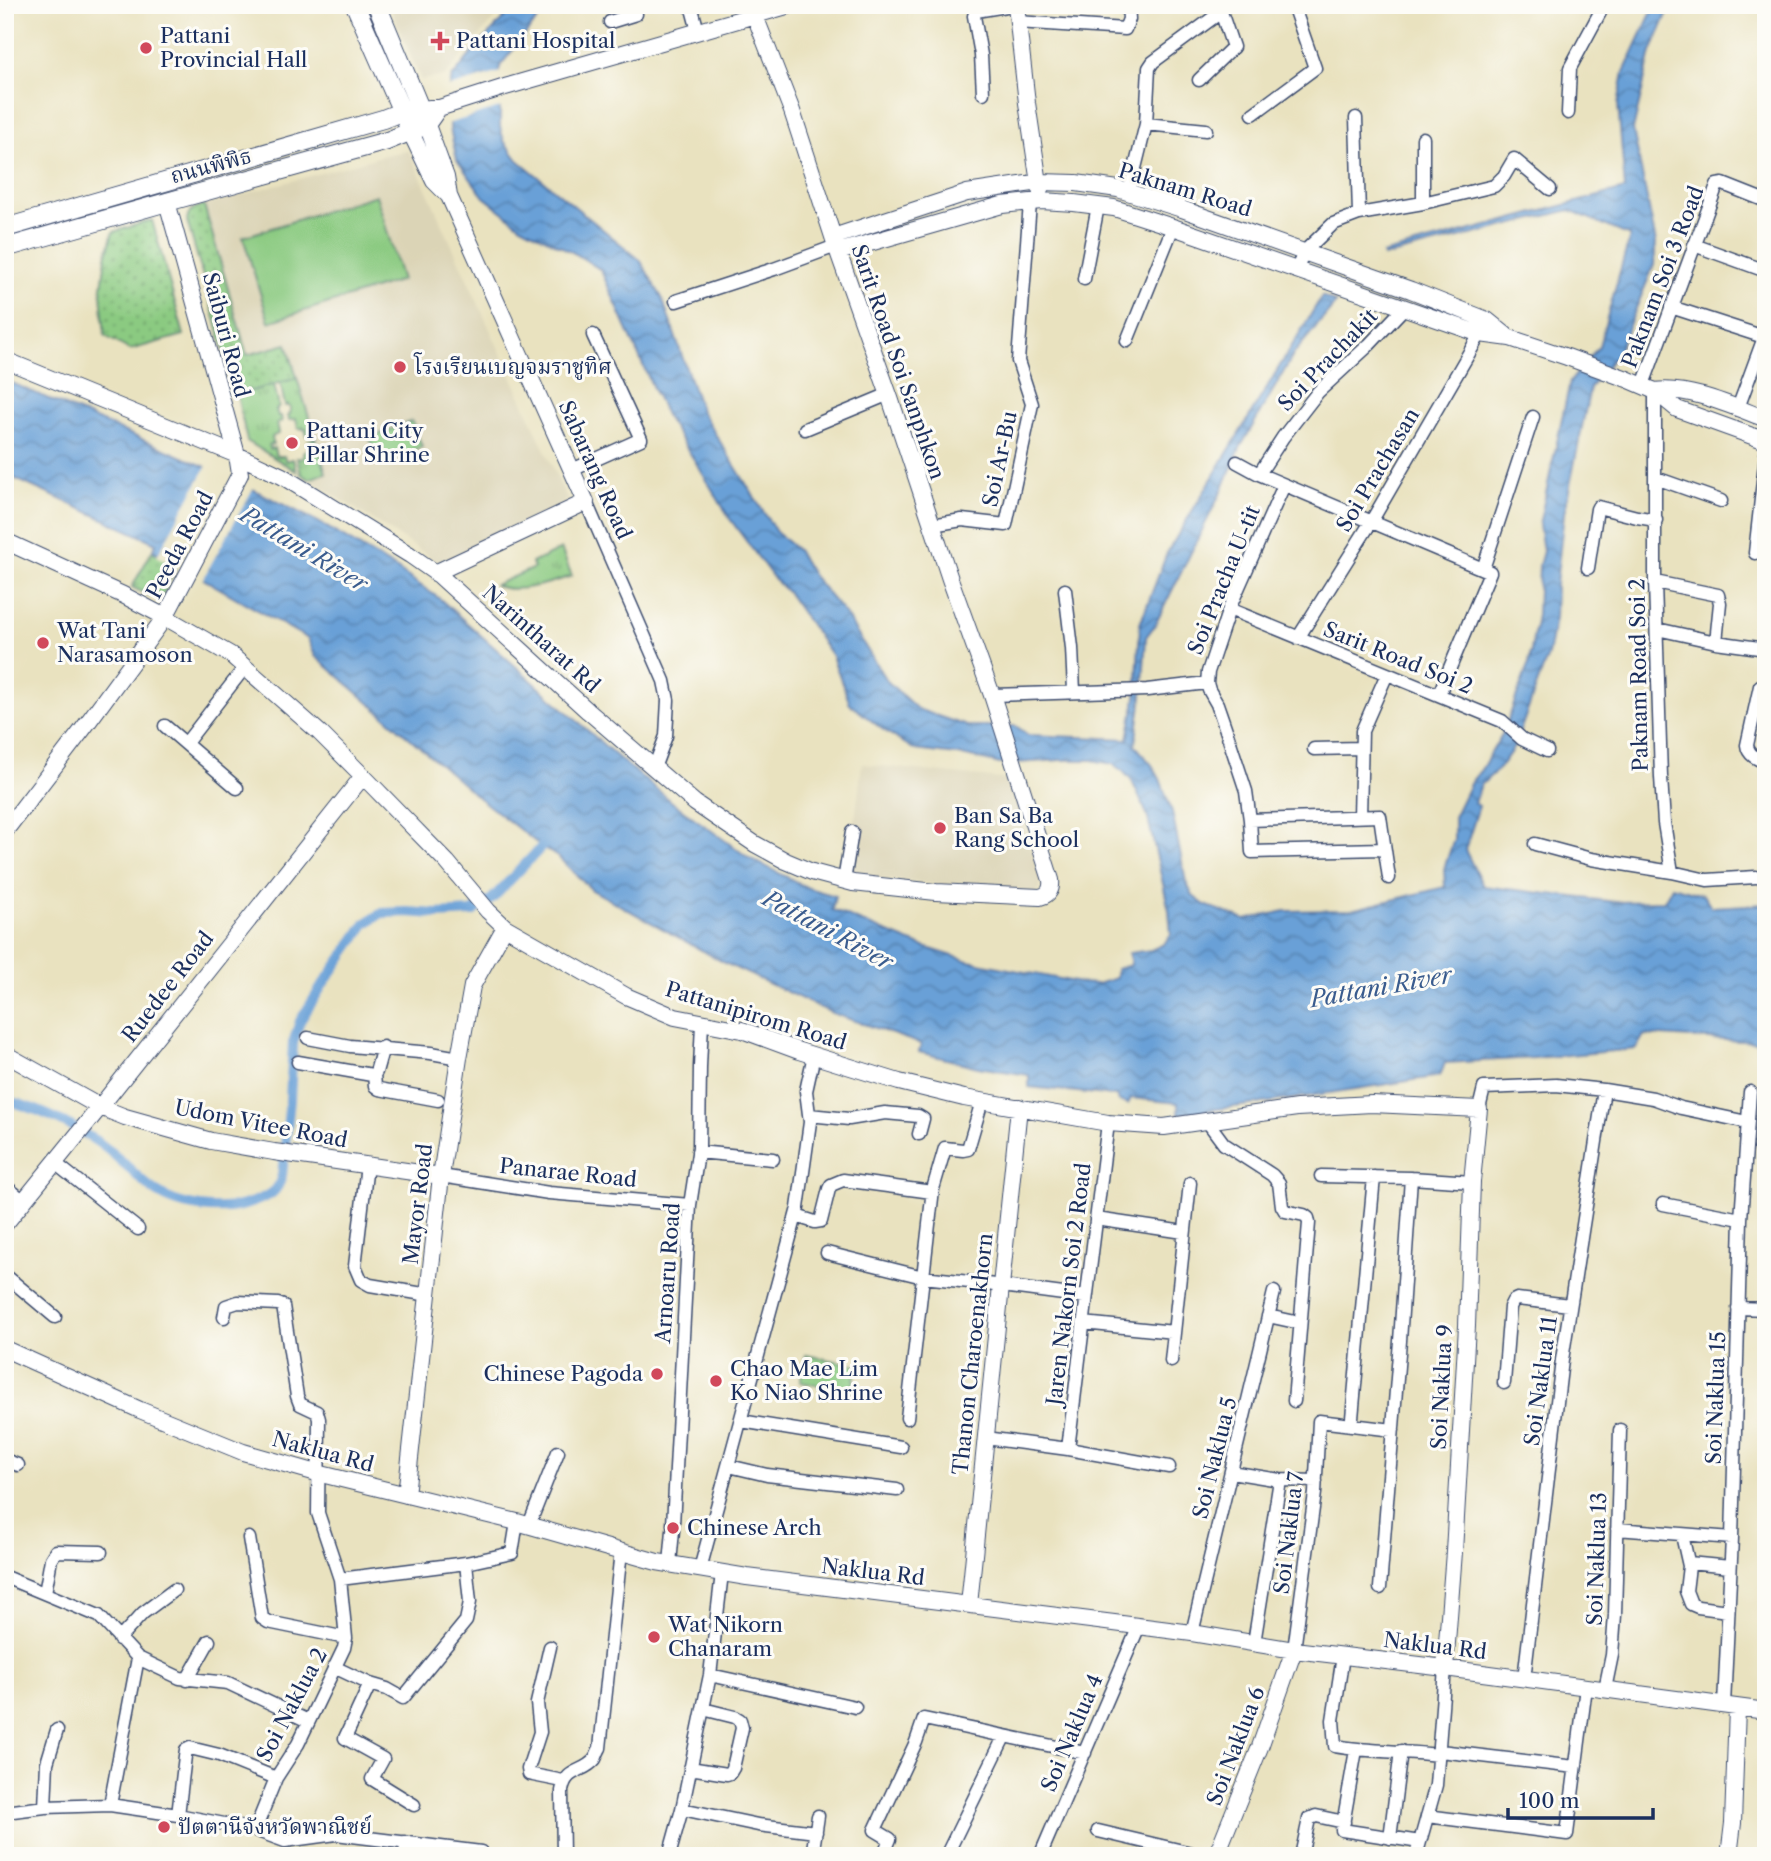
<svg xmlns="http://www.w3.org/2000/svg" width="1771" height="1861" font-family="'Libre Caslon Text','Noto Serif Thai',serif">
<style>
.built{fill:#dbd4b6}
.grass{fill:url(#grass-tufts);stroke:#537c70;stroke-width:2}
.park{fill:url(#park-dots);stroke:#537c70;stroke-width:2}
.garden{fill:#8bca81;stroke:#537c70;stroke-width:2}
.water{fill:url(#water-waves);stroke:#42689a;stroke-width:2}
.pier{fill:#e9e2bf}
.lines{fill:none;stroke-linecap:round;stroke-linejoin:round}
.canal{stroke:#69a0d7;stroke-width:10}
.street-casing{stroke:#3a4a6d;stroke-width:15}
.secondary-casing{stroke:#3a4a6d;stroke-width:18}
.primary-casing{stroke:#3a4a6d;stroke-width:20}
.street{stroke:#fff;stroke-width:12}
.secondary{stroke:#fff;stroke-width:16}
.primary{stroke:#fff;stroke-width:18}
.poi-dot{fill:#d1495b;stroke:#fdfcf7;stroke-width:2.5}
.labels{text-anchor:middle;stroke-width:6;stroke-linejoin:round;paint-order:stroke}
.poi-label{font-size:21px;fill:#1b2f5e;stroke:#fdfcf7;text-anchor:start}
.street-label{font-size:21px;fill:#1b2f5e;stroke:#fdfcf7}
.water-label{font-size:23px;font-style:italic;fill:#3a5c8e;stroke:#fdfcf7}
</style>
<defs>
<pattern id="grass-tufts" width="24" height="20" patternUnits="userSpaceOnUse" patternTransform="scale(1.75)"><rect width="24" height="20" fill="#8bca81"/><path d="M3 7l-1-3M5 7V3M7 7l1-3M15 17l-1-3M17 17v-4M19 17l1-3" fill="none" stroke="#71a46d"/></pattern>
<pattern id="park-dots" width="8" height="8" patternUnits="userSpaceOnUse" patternTransform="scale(1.75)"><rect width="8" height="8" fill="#8bca81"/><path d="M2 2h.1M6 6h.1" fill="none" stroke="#71a46d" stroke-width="1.8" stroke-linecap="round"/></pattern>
<pattern id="water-waves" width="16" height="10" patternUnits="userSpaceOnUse" patternTransform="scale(1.75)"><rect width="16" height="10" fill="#69a0d7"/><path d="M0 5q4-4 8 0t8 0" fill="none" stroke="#5683b2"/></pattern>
</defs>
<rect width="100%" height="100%" fill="#fdfcf7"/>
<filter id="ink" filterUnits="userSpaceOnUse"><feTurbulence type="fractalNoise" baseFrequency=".0143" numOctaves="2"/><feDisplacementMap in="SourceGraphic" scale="14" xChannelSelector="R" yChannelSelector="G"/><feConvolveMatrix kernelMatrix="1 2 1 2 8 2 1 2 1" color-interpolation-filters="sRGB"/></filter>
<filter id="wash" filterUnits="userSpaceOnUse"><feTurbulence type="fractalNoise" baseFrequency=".00686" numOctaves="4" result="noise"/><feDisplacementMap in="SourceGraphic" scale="28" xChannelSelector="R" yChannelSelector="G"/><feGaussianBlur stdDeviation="1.57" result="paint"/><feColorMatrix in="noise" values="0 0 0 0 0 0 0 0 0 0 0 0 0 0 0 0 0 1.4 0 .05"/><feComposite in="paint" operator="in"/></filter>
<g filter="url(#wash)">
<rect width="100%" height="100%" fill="#e9e2bf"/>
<path class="built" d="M389,5H506L445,76L421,80Z
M409,151L568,501L440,563L309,479L326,473L287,344L247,356L204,205L390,154Z
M862,764L1009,780L1042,880L1040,888L1034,894L848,876Z"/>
<path class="grass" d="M297,378L326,473L309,479L301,474L297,458L304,457L303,452L310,448L308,441L314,439L313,435L307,436L305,429L298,428L296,419L289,420L288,415L290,414L291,408L288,405L285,406L280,382Z
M274,384L279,407L276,410L278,416H281L282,422L277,423L279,433L272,437L273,444L269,445L270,449L274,448L276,456H284L286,461L293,459L296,471L247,441L237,395Z
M561,549L572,576C551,583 515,595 495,585L534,568L532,563Z"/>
<path class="park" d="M204,205L247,355L287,344L297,378L237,395L187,221C189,209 194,208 204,205Z
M152,220L184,335L130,350L105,336L101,294L106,257L113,232Z
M152,551L176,568L163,595C152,599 142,592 132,587Z"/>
<path class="garden" d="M376,195L402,280L269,322L243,237Z
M412,421L422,447L380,463L370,438Z
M806,1355L857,1365L852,1392L800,1382Z"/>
<path class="water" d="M516,5H549L500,66V127L504,141L518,160L640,260L662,298L701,411L776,532L797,550L813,576L845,614L886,680L917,709L967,726H1016L1028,735L1128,739L1136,697L1140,624L1167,553L1322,296L1336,303L1295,352L1240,448L1223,488L1155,625L1146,637L1142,697L1135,745L1152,765L1160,779L1172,812L1186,882L1193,896L1205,905L1245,920L1285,911L1351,910L1445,887L1444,869L1454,839V817L1471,782L1481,770L1504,731L1529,663L1537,615L1539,566L1543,551L1539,525L1570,382L1599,346L1630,236L1570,210L1383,257L1382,254L1625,189L1618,104L1624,72L1655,5H1671L1651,52L1633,130L1656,243L1654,265L1618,352L1590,388L1564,514L1556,584L1555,618L1548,655L1514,747L1500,767L1481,785L1474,803L1479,806L1465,850L1483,886L1616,902L1664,901L1672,886L1703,895L1712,907L1766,904V1057L1758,1055V1042L1644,1035L1636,1049L1534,1058L1445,1063L1440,1076L1257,1104L1178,1114V1103L1131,1098L1128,1104L1118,1101L1116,1096L1029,1087V1075L978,1067L919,1052L921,1044L832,1013L725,963L592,890L559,858L542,847L479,798L315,656L308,639L153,550L156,543L5,474V380L229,477L318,522L397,569L440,599L622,761L672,802L749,858L808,888L835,896L832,910L918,945L969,961L1080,983L1097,984L1116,978V969L1131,965L1129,953L1151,950L1164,944L1171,934L1169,910L1147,814L1132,781L1123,771L1113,764L1092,760H1061L1000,764L966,756L915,750L882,729L850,704L832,656L788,593L772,576L730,519L695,461L665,415L601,270L576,254L521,226L484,197L457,160L450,129V86L452,78L472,53Z"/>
<path class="pier" d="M504,71L503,107L447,124L446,88Z
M208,464L254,487L201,582L157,556Z"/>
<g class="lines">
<path class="canal" d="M5,1100C36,1108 66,1122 93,1139C115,1152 131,1172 151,1188C176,1208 223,1214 253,1202C269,1196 278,1193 282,1175L290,1100L293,1043L300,1021L322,986L366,923L382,913L407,912L437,914L472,912L492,899L552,836"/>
</g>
</g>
<g filter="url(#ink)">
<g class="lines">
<g class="street-casing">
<path id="street" d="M691,5L698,31
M610,22L636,14L633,5
M1017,22L1125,29L1129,19L1128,5
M1199,80L1233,47L1219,6
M983,93L981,55L974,16L976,11L1012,5
M1568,113L1570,68L1604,5
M1253,114L1315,68L1293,5
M1356,118L1359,214
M1146,124L1206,130
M1423,138V203
M1129,192L1146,124L1149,68L1153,62L1221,12
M1694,245L1766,271
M1296,270L1305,251L1333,224L1359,214L1423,203L1494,186L1504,176L1514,159L1550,189
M1084,279L1098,206
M676,301L774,269L836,246
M1671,307L1764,337
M1127,341L1173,227
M1643,385L1717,185L1723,184L1766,201
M1655,391V582L1661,777L1664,823L1672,872L1707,880L1756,877
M1738,408L1766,332
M805,429L889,394
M1237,462L1259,474L1490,572L1439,694
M572,470L641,439L593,335
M1259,474L1283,437L1318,392L1369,345L1404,308
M1656,478L1721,501
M1284,485L1229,609L1208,672L1207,683L1209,690L1217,704L1225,727L1246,791L1250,820L1252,852L1384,849
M586,502L664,681L668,700L666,736L654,768
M932,525L962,520L1006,525L1032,404L1018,361L1030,203
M1755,553L1766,454
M1588,568L1597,509L1598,507L1637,517L1656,520
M1483,569L1533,417
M1655,582L1718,595L1720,603L1716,642
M1065,590L1072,648L1074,691
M1229,609L1502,721L1522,739L1547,751
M1657,629L1716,642L1766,649
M1298,638L1371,522L1483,329
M1760,686L1747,745C1748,755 1757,759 1766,762
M992,695L1147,690L1207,683
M165,726L237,788
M186,743L245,667
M1314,749L1361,748
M1360,817L1362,731L1387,674
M1250,820L1380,816L1389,878
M1535,844L1591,859L1672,872
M844,881L852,832
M308,1038L350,1046L431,1053L459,1058
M298,1062L372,1075L376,1072L383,1047
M374,1074L375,1086L379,1089L438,1100
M1479,1109L1484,1088L1556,1085L1604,1090L1653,1098L1681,1108L1747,1122
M809,1115L849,1119L885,1113L918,1116L923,1119L919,1134
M1207,1121L1224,1144L1272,1175L1279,1183L1282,1206L1285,1211L1304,1215L1308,1218L1309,1223L1294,1401
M698,1152L773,1159
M55,1163L138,1229
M367,1165L355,1266L361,1280L370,1285L429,1295
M441,1176L549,1193L690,1205
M1321,1176L1411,1178L1472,1182
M5,1186L24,1201
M1663,1204L1741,1219
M796,1216L815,1222L821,1221L829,1189L831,1185L843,1180L932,1192
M1096,1219L1184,1232
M827,1253L923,1277L979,1283L1086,1297
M5,1275L55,1317
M1738,1308L1766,1309
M1268,1316L1300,1323
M224,1317L226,1306L238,1302L278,1304L283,1306L297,1396L300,1404L317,1412L319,1419L318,1513L340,1579L346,1638L344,1648L298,1744L276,1778L255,1830
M1083,1323L1174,1332
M1171,1361L1190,1183
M1504,1383L1510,1307L1513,1301L1517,1299L1570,1305
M907,1418L933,1189L945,1148L963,1150L968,1149L982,1101
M1352,1418L1374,1177
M741,1421L901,1447
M986,1438L1068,1449L1169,1467
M1068,1449L1108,1123
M5,1460L18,1465
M729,1466L767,1475L897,1490
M1231,1472L1280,1480L1316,1481
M529,1525L558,1452
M673,1525L690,1205L699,1147L700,1067L702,1023
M1617,1529L1732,1538
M1682,1535L1689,1566L1686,1591L1691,1604L1698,1607L1728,1611
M249,1538L262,1618L268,1622L346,1638
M1689,1563L1730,1567
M670,1564L673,1530
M700,1569L798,1208L810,1122L806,1091L814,1055
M5,1577L99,1616L138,1658L180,1678L228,1683L308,1721
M340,1579L466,1563L512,1553L517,1522
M1380,1588L1400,1341L1411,1178
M45,1593L51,1559L56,1551L101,1552
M1192,1633L1274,1292
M119,1639L143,1613L174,1590
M1254,1643L1280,1480
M550,1647L537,1703L540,1732L528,1769L529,1774L533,1775L563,1781
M1294,1650L1315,1493L1319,1421L1393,1430
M1343,1656L1333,1720L1335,1746C1369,1752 1404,1751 1439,1755
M334,1667L370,1684L387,1689L403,1698L466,1621L470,1602L466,1563
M710,1675L855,1707
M1524,1679L1562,1360L1604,1090
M187,1680L209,1641
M370,1684L345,1738L383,1759L372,1779L414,1805
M1605,1689L1612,1655L1615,1615L1620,1430
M1724,1705L1732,1538L1741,1219L1750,1092
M1356,1750L1342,1830L1420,1842
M1440,1751L1575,1767
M690,1768L727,1774L730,1773L733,1768L742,1728L740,1720L735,1717L703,1709
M110,1805L138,1658
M45,1807L47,1763L57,1730
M682,1809L758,1825L816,1832
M5,1812L45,1807L110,1805L178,1815L255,1830L285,1841L336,1834L481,1852
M178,1815L185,1756L186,1750L190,1748L219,1755L276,1778
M1427,1816L1567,1834L1586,1687
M1098,1831L1204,1856
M1390,1838L1401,1751
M404,1842L408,1856
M563,1856L562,1791C566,1767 583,1774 595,1759C597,1755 598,1751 600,1748L621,1551
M669,1856L682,1809L710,1675L722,1573
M812,1856L818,1816
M883,1856L890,1839L875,1830L916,1742L924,1719L1085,1753
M946,1856L1004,1737
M1040,1856L1139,1626
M1301,1856L1309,1819L1316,1816L1344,1822
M1416,1856L1436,1785L1445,1668"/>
</g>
<g class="secondary-casing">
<path id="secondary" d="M1016,5L1027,103L1040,190
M429,108H439L505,87L790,5
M411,133L434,181L449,196
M833,237L967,193L1039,182L1076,183L1118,189L1182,209L1411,290L1487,320L1508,337
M838,252L1002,205L1041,201L1074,203L1114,208L1173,227L1480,334L1510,338L1567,357L1627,379L1655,391L1677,409L1766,441
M5,360L237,455L282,476L410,555L440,576L588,711L695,803L755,844L786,861L812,872L853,883L936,892L1040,897C1049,895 1052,889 1051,880L992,695L950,579L890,398L836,246L792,111L755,16
M1655,391C1689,386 1734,407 1766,419
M5,541L123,595L165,617L231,655L320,733L363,776L447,862L488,911L505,927L626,996L675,1017L742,1030L799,1051L899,1082L964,1098L1108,1123L1164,1127L1297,1108L1372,1104L1479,1109L1472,1182L1467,1326L1454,1552L1445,1668
M435,573L586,502L449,196L446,177L427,125L439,108
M5,831L83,729L165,617L240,474L237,455L167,202
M5,1054L100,1107L125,1117L211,1141L274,1152L441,1176
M5,1224L100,1107L363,776
M5,1349L140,1410L243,1452L317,1473L517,1522L657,1562L747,1577L1114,1623L1192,1633L1294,1650L1445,1668L1766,1711
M406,1495L441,1176L459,1058L472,986L505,927
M969,1605L1019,1107
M1216,1856L1260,1747L1294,1650
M1729,1856L1733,1823L1737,1708"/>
</g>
<g class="primary-casing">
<path id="primary" d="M355,5L407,123
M5,228L383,119L419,105
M5,248L167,202L387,141L427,125L377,5"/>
</g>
<use href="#street" class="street"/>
<use href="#secondary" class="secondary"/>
<use href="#primary" class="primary"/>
</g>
</g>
<g class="poi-dot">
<path d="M436.5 30.5h7v7h7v7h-7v7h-7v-7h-7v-7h7z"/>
<circle cx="146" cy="48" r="7"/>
<circle cx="400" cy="367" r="7"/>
<circle cx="292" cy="443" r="7"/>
<circle cx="43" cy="643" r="7"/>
<circle cx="940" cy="828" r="7"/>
<circle cx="657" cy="1374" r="7"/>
<circle cx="716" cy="1381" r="7"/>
<circle cx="673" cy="1528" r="7"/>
<circle cx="654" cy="1637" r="7"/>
<circle cx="164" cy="1827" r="7"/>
</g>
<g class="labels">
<g class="poi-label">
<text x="160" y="43">Pattani<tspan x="160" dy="24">Provincial Hall</tspan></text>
<text x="456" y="48">Pattani Hospital</text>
<text x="414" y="374">โรงเรียนเบญจมราชูทิศ</text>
<text x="306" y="438">Pattani City<tspan x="306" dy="24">Pillar Shrine</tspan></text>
<text x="57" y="638">Wat Tani<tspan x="57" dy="24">Narasamoson</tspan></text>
<text x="954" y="823">Ban Sa Ba<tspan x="954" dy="24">Rang School</tspan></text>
<text x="730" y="1376">Chao Mae Lim<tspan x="730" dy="24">Ko Niao Shrine</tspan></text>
<text x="643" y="1381" text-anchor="end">Chinese Pagoda</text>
<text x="687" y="1535">Chinese Arch</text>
<text x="668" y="1632">Wat Nikorn<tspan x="668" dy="24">Chanaram</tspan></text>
<text x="178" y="1834">ปัตตานีจังหวัดพาณิชย์</text>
</g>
<g class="street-label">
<text transform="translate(211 166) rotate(-15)" y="7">ถนนพิพิธ</text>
<text transform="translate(1185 190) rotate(17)" y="7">Paknam Road</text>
<text transform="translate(1663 277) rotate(-69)" y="7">Paknam Soi 3 Road</text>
<text transform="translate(226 335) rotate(75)" y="7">Saiburi Road</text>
<text transform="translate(1328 360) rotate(-46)" y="7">Soi Prachakit</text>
<text transform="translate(898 362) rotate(71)" y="7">Sarit Road Soi Sanphkon</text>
<text transform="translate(1000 459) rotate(-78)" y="7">Soi Ar-Bu</text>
<text transform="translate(595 470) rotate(66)" y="7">Sabarang Road</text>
<text transform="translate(1378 470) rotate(-59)" y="7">Soi Prachasan</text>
<text transform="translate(180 545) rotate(-62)" y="7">Peeda Road</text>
<text transform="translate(1224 580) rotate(-68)" y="7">Soi Pracha U-tit</text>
<text transform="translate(541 639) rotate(42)" y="7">Narintharat Rd</text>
<text transform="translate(1398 658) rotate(22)" y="7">Sarit Road Soi 2</text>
<text transform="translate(1639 675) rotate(-91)" y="7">Paknam Road Soi 2</text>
<text transform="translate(168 987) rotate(-52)" y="7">Ruedee Road</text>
<text transform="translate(756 1016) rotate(17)" y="7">Pattanipirom Road</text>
<text transform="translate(261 1124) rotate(11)" y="7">Udom Vitee Road</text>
<text transform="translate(568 1173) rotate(6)" y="7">Panarae Road</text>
<text transform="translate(418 1204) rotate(-83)" y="7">Mayor Road</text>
<text transform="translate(668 1273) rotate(-86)" y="7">Arnoaru Road</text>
<text transform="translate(1069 1284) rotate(-83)" y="7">Jaren Nakorn Soi 2 Road</text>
<text transform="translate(973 1354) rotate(-84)" y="7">Thanon Charoenakhorn</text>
<text transform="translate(1541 1381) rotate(-82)" y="7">Soi Naklua 11</text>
<text transform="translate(1442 1387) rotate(-87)" y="7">Soi Naklua 9</text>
<text transform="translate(1716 1398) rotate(-88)" y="7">Soi Naklua 15</text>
<text transform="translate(323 1452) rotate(15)" y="7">Naklua Rd</text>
<text transform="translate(1215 1458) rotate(-76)" y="7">Soi Naklua 5</text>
<text transform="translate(1289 1533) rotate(-83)" y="7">Soi Naklua 7</text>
<text transform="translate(1597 1559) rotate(-88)" y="7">Soi Naklua 13</text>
<text transform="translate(873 1572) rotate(7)" y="7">Naklua Rd</text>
<text transform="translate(1435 1646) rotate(7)" y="7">Naklua Rd</text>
<text transform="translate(292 1705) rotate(-62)" y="7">Soi Naklua 2</text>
<text transform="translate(1072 1733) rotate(-67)" y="7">Soi Naklua 4</text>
<text transform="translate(1236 1746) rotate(-69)" y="7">Soi Naklua 6</text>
</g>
<g class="water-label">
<text transform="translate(304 549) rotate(31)" y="8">Pattani River</text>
<text transform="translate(828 930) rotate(28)" y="8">Pattani River</text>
<text transform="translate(1381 987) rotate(-10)" y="8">Pattani River</text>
</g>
</g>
<rect width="1771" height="1861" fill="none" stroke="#fdfcf7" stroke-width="28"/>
<path d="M1508 1808v10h145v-10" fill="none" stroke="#1b2f5e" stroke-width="3.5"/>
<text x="1519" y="1808" font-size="21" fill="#1b2f5e" stroke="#fdfcf7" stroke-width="5" paint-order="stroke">100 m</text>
</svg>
